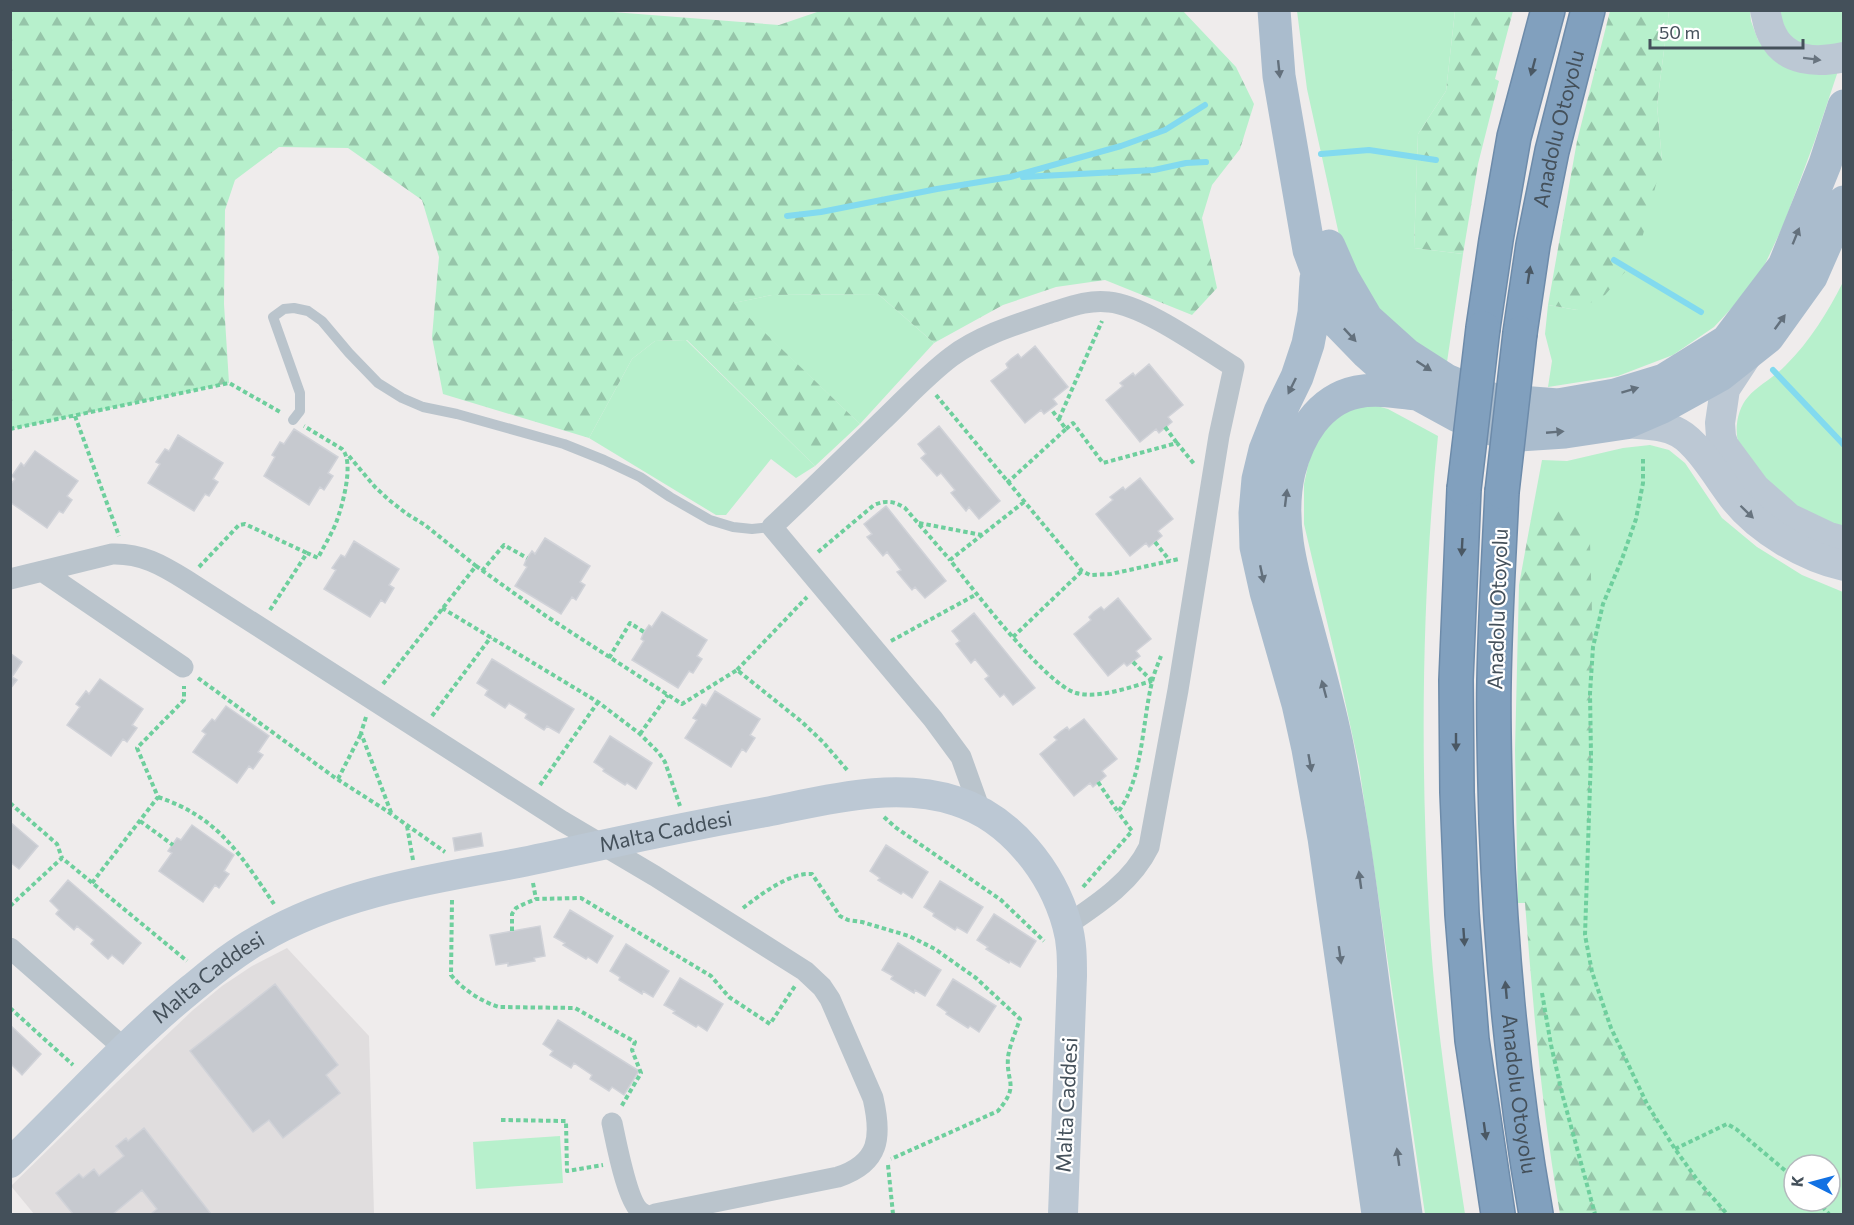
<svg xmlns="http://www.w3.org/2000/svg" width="1854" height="1225" font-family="Commissioner,sans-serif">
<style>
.education{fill:#e0ddde}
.grass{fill:#b7f0cc;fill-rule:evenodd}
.forest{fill:url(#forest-firs)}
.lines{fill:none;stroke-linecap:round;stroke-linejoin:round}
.stream{stroke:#82daef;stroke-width:6}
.building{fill:#c6c9cf;stroke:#d0d2d8;stroke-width:1.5}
.highway-casing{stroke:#6d8baa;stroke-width:36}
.path{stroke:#6ecf9d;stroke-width:4;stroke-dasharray:4.5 3;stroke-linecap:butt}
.lane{stroke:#bac4cc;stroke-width:10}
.street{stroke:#bac4cc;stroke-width:21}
.secondary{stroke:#bcc8d4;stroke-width:30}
.primary{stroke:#aabccd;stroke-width:33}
.highway{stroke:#81a0be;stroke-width:33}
.highway-bridge-casing{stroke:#6d8baa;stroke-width:36;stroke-linecap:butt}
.highway-bridge{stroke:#81a0be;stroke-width:33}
.oneway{fill:#68747f}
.oneway2{fill:#4a5864}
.oneway3{fill:#63707c}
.labels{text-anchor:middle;stroke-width:4.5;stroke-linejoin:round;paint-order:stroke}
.street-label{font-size:21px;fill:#44505a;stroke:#fff}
</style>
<defs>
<pattern id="forest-firs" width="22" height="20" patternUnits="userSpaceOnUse" patternTransform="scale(1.5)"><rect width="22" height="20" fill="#b7f0cc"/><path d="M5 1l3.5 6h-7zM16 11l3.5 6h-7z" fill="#96c5a9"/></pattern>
</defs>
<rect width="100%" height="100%" fill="#efecec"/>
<path class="education" d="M287,948L369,1036L374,1214H34L11,1186L116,1083L193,1010L222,986L252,966Z"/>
<path class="grass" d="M1297,11H1455L1446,91L1418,134L1414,248L1463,254L1447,362L1419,347L1383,316L1343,253L1307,89Z
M1669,11H1750L1751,21L1758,40L1838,71L1815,140L1783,226L1757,281L1714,327L1673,355L1618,376L1548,387L1552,361L1545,334L1548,305L1577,310L1662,161L1657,105Z
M1778,11H1843V45L1825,54L1791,42Z
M1843,282V531C1828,523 1808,517 1794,507C1780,497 1745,460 1739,445C1734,431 1737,409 1748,397C1758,385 1775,377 1786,365C1810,341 1828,312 1843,282Z
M878,294L934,343L860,424L733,303L772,295Z
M686,340L815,466L796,478L771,459L726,515H716L589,438L632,359L655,341Z
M1366,403L1388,409L1438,436C1422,595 1420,754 1429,913C1434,1013 1450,1115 1465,1214H1425L1359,766L1337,664L1304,524V484L1312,447L1333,413Z
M1650,445L1669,450L1685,463L1722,518L1757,547L1802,575L1843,592V1214H1727L1698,1181L1675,1149L1647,1104L1611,1028L1592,972L1585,935L1591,755L1590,693L1593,647L1533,508L1542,460L1567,461L1623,448ZM1794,1165H1830V1201H1794Z
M560,1136L563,1183L476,1189L473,1142Z"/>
<path class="forest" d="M587,10L779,25L823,10L1183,11L1236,67L1254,104L1240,149L1212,185L1202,218L1217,288L1192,315L1105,280L1056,287L1003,305L934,343L878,294L772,295L734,303L860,424L815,466L687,340L655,341L632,359L589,438L443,394L432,337L439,257L422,200L348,148L279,147L235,180L225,210L224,304L229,383L11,429V11Z
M1455,11H1513L1495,79L1499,81L1478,164L1463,254L1414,248L1418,134L1446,91Z
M1610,11H1669L1657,105L1662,161L1637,258L1605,295L1577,310L1548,305L1577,141Z
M1533,508L1582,510L1590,542L1593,647L1590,693L1591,755L1585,935L1592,971L1611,1028L1647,1104L1675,1149L1698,1181L1727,1214H1560C1542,1111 1533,1007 1525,903H1518L1515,750L1519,585Z"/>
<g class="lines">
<path class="stream" d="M1321,154L1369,150L1436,160
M1023,177L1154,170L1186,163L1206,162
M787,216L821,212L937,189L1010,177L1121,146L1165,130L1205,105
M1614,260L1701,312
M1773,370L1844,445"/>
</g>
<path class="building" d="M1035,346L1068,387L1053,399L1057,404L1044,414L1041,410L1025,423L991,381L1008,368L1006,364L1011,359L1018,354L1021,358Z
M1149,364L1183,405L1168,417L1172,422L1159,433L1156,429L1140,442L1106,400L1123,386L1120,383L1133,373L1135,376Z
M939,426L1000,501L979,519L969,507L966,511L951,493L955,490L941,473L937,476L921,458L926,454L918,444Z
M294,429L338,457L328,473L333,476L324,490L320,487L309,505L264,476L275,457L272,455L280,442L284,444Z
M178,435L223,463L213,479L218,482L209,496L205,494L194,511L148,483L160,464L156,462L165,449L169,451Z
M35,451L78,481L67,496L72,500L63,513L59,511L47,528L10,502V485L15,479L12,476L21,463L24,466Z
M1140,478L1173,519L1158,531L1162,536L1149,547L1146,543L1130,556L1096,514L1113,500L1110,497L1123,487L1125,490Z
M886,506L946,581L925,598L915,587L912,590L897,572L901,570L887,552L883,556L867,537L872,534L864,524Z
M545,538L590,566L580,582L585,585L576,600L572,597L561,614L515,586L527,567L524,565L527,558L532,551L535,554Z
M354,541L399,569L389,585L394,588L385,603L381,600L370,617L324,589L336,570L332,568L341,555L345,557Z
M1118,598L1151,639L1136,651L1140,656L1127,666L1124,663L1108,676L1074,634L1091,620L1089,617L1094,612L1101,607L1104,610Z
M662,612L707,640L697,656L702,659L693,673L689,671L678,688L632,660L644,641L641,639L644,632L649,625L652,627Z
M974,613L1035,688L1013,705L1004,694L1000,697L985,679L989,676L975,659L971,663L956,644L960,641L952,631Z
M10,653L22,662L12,677L17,680L10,689Z
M492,659L574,709L559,733L547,726L544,730L525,718L527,714L509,703L505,708L485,695L488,690L477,683Z
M100,679L143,709L132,725L137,728L127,742L123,739L111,756L67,725L80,707L76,704L86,691L89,694Z
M715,691L760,719L750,735L755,738L746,752L742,749L731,767L685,738L697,720L693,718L698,711L702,704L706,706Z
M226,706L269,736L258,752L263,755L253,769L249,766L237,783L193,752L206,734L202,731L212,719L215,721Z
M1084,719L1117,759L1102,771L1106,776L1093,787L1090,783L1074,796L1040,754L1057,740L1054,737L1060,732L1067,727L1069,730Z
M610,736L652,763L636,789L627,783L625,785L603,771L604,769L594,762Z
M10,822L38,846L19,869L10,862Z
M192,825L234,855L224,871L229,874L219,888L215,885L203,902L159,871L172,853L168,851L177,838L181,840Z
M481,833L483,846L455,851L453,838Z
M886,845L928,872L912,898L903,892L901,894L878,880L880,878L870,871Z
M68,880L141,943L123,964L112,955L108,959L91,944L94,940L77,926L74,930L56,914L59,910L50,901Z
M940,881L983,907L967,933L957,927L955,930L933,916L934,913L924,907Z
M570,910L613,936L597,963L588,957L586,959L563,945L565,943L554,937Z
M994,914L1036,941L1020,967L1010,961L1009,963L986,949L988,947L977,940Z
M540,926L545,956L534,958L535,961L508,966V963L496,965L490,935Z
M898,943L941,970L925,996L915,990L914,993L891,979L893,976L882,970Z
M626,944L669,971L653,997L643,991L642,994L619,980L620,977L610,971Z
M680,978L723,1004L707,1031L698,1025L696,1027L673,1013L675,1011L664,1005Z
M953,979L996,1006L979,1032L970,1026L968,1028L946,1014L947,1012L937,1005Z
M275,984L338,1065L326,1075L340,1093L283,1138L269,1120L253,1132L190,1051Z
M558,1020L639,1071L624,1095L612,1087L609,1091L590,1079L592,1075L574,1063L571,1068L550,1055L553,1051L543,1044Z
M10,1025L41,1054L22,1075L12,1065L10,1066Z
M144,1128L211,1214H151L157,1209L142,1190L113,1214H73L56,1193L79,1174L83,1178L94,1169L99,1176L124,1156L116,1146L126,1138L128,1141Z"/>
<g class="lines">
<g class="highway-casing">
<g id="highway">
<path d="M1483,328L1496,240L1514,137L1548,10"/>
<path id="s2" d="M1520,333L1533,245L1552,151L1588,10"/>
<path d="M1464,489L1456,680L1457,792L1462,914L1472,1040L1498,1214"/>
<path id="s3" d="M1502,492C1499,555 1495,619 1494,682C1493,729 1495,776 1496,823C1501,954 1513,1085 1536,1214"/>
</g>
</g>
<path class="path" d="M936,395L1082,571L1090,575L1111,574L1179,559
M75,416L119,536
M1059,419L1102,321
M1165,427L1177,443
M10,429L229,383L282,413
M1066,429L1073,423L1103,463L1177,443L1195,465
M349,456L375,487L389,500L407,514L425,525L476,566
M1643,459V483L1636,519L1622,559L1603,604L1593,647L1590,693L1591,755L1585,935L1592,972L1611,1028L1647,1104L1675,1149L1698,1181L1727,1214
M1007,483L1066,429L1051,409
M1024,502L950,560C972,588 1046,685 1076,693C1099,699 1130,687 1152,681
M919,523L982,535
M1155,542L1170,561
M818,552L874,505C886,500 894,501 905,508L950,560
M199,567L239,525L245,524L307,553
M482,571L504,545L527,558
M442,608L598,702L640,734L659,753L665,762L680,806
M270,610L307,553L318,558C324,546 331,535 336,523C342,507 355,462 342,449L304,426
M1013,637L1082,571
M891,641L977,594
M609,658L630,623L644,632
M1133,662L1152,681
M737,670L807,597
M198,678L334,777L387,811L445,852
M383,684L476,566L546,616L682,704L737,670L802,722L823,742L848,771
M432,716L491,637
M366,717L361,733L392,815
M640,734L668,695
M338,779L361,734
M1098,782L1118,812C1143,779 1142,723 1152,682C1154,673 1158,664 1161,656
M540,785L598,702
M158,797C218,817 240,854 274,904
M10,803L57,844L62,858
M884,817L895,827L1001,900L1044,941
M140,821L173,845
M407,826L413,860
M92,883L158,797L137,748L184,700V686
M533,883L536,899
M1083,887L1132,831L1118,812
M452,900L451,975C462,989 482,1002 499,1007L575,1008L635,1042L632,1050L641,1073L621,1107
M10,906L62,858L187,961
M743,908C760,895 790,872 812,874L840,916L848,920L862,922L909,936L935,949L976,978L1020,1019C1016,1031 1010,1044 1008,1057C1006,1084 1020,1084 998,1111L891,1159
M512,931V914L516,908L524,904L536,899L581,898L711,976L729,997L770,1024L795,986
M1542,993L1551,1045L1563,1097L1595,1214
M10,1008L73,1065
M501,1120L566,1121L567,1171L603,1165
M1675,1149L1727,1124L1736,1129L1794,1178
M888,1165L893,1214
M1817,1201L1829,1214"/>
<path class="lane" d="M293,420L300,411V393L273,317L284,309L294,308L308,311L322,321L349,353L378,383L402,398L423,407L457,414L564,444L604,460L640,477L670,497L710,520L733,527L752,529L772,527"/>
<path class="street" d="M42,571L183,667
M10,579L112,554C141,553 162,565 186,580L562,821L655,876L805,971L822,987L830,999L873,1098C882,1137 880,1163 838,1177L655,1214
M980,810L961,757L933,719L772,527C809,492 845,457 881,422C904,400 926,376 951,357C979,336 1014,325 1047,314C1067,308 1088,299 1109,302C1144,305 1203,348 1234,367L1219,436L1178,690L1149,847C1132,882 1098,904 1067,925
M10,948L125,1049
M612,1123C616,1141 628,1208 644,1214"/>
<g class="secondary">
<path d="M1765,10C1767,18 1768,27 1772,34C1785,62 1817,63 1844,57"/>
<path d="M1746,357L1725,389L1720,423L1721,437L1724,446L1755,488L1789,518L1829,537L1844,541"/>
<path d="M1625,423C1643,425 1663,424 1679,433C1699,444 1720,481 1735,500C1760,531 1805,557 1844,566"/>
<path id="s1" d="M10,1163C70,1105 126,1042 191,989C212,972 233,954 258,940C332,896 418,881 502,866C535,860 569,852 602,845C657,833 711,822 766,812C827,800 895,781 956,801C1010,818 1052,871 1067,925C1072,942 1072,959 1072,976L1063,1214"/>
</g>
<path class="primary" d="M1274,10L1279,76L1309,250L1335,320L1367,353L1405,387L1458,416L1483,427L1520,435L1565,432L1625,423L1662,407L1720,375L1768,337L1811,277L1844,202
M1329,246L1343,278L1367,319L1407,355L1446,380L1494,400L1558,405L1615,395L1664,380L1727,341L1784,266L1825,164L1844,106
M1316,279L1314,313L1308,344L1297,377L1280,412L1265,450L1258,479L1255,513L1256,547L1266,592L1298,704L1308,749L1324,838L1378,1214
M1406,1214C1396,1142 1385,1070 1375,998C1364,915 1354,832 1338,750C1330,707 1317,665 1306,623C1293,575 1277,523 1289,472C1298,437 1318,400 1357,392C1376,388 1398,392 1417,394"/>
<use href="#highway" class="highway"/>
<g class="highway-bridge-casing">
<path id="highway-bridge" d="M1464,489L1483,328
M1502,492L1520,333"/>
</g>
<use href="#highway-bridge" class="highway-bridge"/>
</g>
<defs><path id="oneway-solid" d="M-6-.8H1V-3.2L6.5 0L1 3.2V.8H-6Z" transform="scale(1.5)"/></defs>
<g class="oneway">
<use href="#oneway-solid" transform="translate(1812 59) rotate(7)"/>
<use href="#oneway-solid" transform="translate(1747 512) rotate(44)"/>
</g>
<g class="oneway2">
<use href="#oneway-solid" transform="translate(1533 67) rotate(105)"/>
<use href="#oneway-solid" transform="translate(1529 275) rotate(-81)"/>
<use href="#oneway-solid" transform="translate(1462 547) rotate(93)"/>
<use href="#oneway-solid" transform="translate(1456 742) rotate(90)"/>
<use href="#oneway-solid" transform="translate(1464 937) rotate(86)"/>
<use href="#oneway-solid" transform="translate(1506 990) rotate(-95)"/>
<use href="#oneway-solid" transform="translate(1485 1131) rotate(82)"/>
</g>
<g class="oneway3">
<use href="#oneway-solid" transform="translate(1279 69) rotate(84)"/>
<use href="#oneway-solid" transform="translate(1796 236) rotate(-68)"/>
<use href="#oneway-solid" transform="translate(1780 322) rotate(-54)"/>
<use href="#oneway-solid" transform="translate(1350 335) rotate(47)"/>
<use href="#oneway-solid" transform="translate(1424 366) rotate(33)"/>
<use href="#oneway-solid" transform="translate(1292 386) rotate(116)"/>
<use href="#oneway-solid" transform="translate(1630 390) rotate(-17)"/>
<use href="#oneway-solid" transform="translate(1555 432) rotate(-5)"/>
<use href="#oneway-solid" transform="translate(1286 498) rotate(-83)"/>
<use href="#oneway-solid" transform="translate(1262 574) rotate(78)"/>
<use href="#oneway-solid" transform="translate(1324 689) rotate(-105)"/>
<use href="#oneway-solid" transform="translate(1310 763) rotate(80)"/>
<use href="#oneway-solid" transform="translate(1360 880) rotate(-98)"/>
<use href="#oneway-solid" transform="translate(1340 955) rotate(82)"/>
<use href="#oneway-solid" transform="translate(1398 1157) rotate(-98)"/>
</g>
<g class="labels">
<g class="street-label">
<text dy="7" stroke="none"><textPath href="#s2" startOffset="208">Anadolu Otoyolu</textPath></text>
<text transform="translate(1498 609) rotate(-88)" y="7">Anadolu Otoyolu</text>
<text dy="7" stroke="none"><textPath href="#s1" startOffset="758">Malta Caddesi</textPath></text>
<text dy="7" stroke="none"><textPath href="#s1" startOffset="272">Malta Caddesi</textPath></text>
<text dy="7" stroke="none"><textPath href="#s3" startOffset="603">Anadolu Otoyolu</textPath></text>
<text transform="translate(1067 1105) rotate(-87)" y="7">Malta Caddesi</text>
</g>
</g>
<rect width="1854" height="1225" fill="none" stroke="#44505a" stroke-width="24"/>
<g transform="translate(1812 1183) rotate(276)"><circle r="28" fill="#ffffff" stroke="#b4b9bd" stroke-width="1.5"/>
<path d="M0-4.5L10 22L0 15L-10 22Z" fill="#1271e3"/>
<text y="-9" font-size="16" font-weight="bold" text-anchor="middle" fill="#44505a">K</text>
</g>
<path d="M1650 39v9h153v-9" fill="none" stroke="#44505a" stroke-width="3"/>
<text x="1659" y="39" font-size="18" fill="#44505a" stroke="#ffffff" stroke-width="4.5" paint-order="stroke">50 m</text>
</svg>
